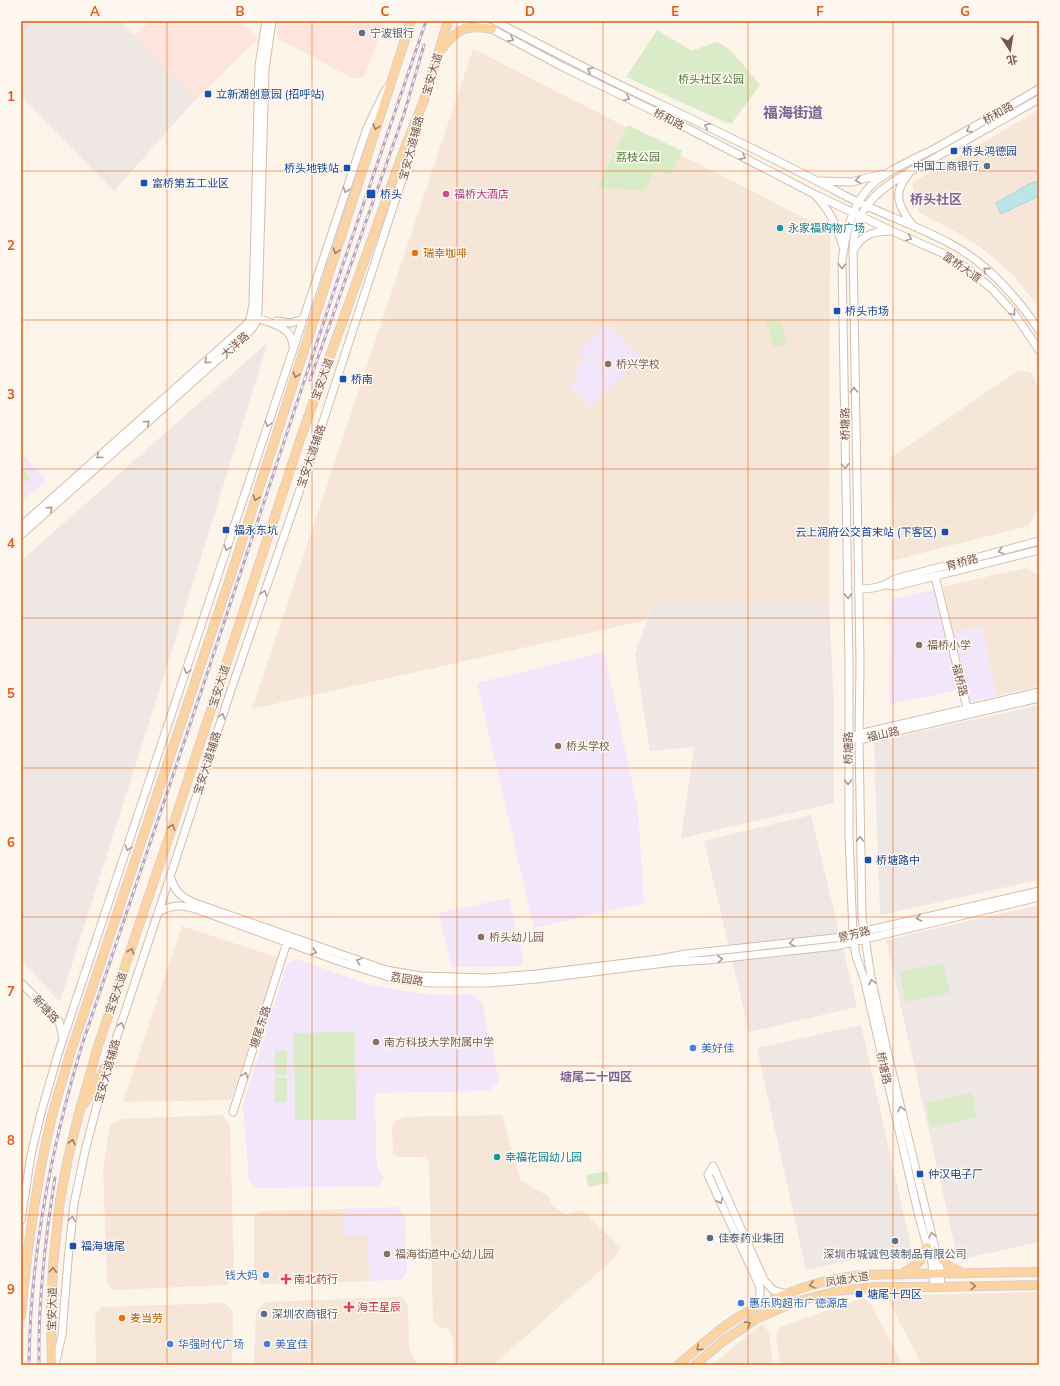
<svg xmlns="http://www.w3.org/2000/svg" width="1060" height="1386" font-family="Mulish,'Noto Sans SC',sans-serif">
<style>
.residential{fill:#f5e6d8}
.commercial{fill:#fde5de}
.industrial{fill:#eee7e3}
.education{fill:#f1e6fa}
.green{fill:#d9ecc7}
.water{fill:#bde5e8;stroke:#a3d6da}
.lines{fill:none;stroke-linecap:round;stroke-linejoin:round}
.secondary-casing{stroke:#d6bdae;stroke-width:9}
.primary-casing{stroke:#d9d0cd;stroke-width:10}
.secondary{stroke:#fff;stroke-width:7}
.primary{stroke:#fcd4a2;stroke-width:8}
.rail-casing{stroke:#b6a6c9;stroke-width:3}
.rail{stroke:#fff8f1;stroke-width:1.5;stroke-dasharray:4.5;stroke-linecap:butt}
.oneway{stroke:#af9b94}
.oneway2{stroke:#a07d66}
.grid{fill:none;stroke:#e8590c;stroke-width:1;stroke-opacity:0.55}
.service-dot{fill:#5c6f8a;stroke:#fff8f1;stroke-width:1.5}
.transit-dot{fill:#1a4fb4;stroke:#fff8f1;stroke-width:1.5}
.hotel-dot{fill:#d1479c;stroke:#fff8f1;stroke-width:1.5}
.culture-dot{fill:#0f9aa8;stroke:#fff8f1;stroke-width:1.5}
.food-dot{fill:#e8710a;stroke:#fff8f1;stroke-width:1.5}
.education-dot{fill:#8d6e63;stroke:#fff8f1;stroke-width:1.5}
.shop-dot{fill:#3f7fe0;stroke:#fff8f1;stroke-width:1.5}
.health-dot{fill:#e0444e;stroke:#fff8f1;stroke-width:1.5}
.labels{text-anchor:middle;stroke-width:3;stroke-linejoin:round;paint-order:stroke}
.service-label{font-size:11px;fill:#4e5e75;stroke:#fff8f1;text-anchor:start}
.street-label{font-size:11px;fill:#79584c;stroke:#fff8f1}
.park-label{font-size:11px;fill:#557a41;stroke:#fff8f1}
.transit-label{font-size:11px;fill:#164399;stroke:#fff8f1;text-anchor:start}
.hotel-label{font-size:11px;fill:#b23c85;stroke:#fff8f1;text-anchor:start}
.culture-label{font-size:11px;fill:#0d838f;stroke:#fff8f1;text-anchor:start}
.food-label{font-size:11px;fill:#c56008;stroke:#fff8f1;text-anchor:start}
.education-label{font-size:11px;fill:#785e54;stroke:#fff8f1;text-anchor:start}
.shop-label{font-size:11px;fill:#366cbe;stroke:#fff8f1;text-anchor:start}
.health-label{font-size:11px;fill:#be3a42;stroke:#fff8f1;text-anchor:start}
.neighbourhood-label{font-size:12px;font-weight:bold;fill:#806495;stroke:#fff8f1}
.quarter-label{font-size:13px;font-weight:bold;fill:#806495;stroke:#fff8f1}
.district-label{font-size:15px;font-weight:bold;fill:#806495;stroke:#fff8f1}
.neatline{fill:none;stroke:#e8590c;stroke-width:1.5}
.grid-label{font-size:13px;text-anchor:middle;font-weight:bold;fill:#e8590c}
</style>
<rect width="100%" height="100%" fill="#fdf4ea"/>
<path class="residential" d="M473,49L830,231L829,603H653L646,620L252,709Z
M1039,110V307L1011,273L983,249L951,229L919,213L912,183Z
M1019,370L1032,373L1039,391V508L1028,526L891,561L890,458Z
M1026,568L1039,576V686L997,696L982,626L953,632L943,587H941Z
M182,926L279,958L231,1100L123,1102Z
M222,1115L230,1124L234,1275L227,1285L112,1290L107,1282L103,1169L110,1125L120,1119Z
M502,1115L520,1180L551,1198L549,1203L566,1215L582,1210L621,1248L610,1262L493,1365H454L453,1336L446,1328L438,1327L433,1320L429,1163L425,1157H399L393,1154L392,1128L394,1123L396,1120L405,1117Z
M344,1209V1235H368L369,1281L262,1284L254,1275V1218L261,1211Z
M1039,1292V1365H922L886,1296Z
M401,1297L408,1305L409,1348L414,1359L420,1365H254L256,1311L265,1302Z
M863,1298L871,1304L902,1365H780L776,1337L780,1327Z
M225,1303L233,1312L232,1365H96L95,1316L101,1307Z
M762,1324L769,1332L773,1365H712Z"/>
<path class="commercial" d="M150,21H240L258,39L196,99L134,36Z
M278,21H385L364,77L354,79L277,38Z"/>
<path class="industrial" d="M21,21H120L196,99L114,191L21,97Z
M268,342L169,660L60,1002L21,960V561Z
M653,603H829L834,709V803L681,838L694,747L650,751L635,654Z
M1039,705V880L880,915L874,742Z
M811,815L857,1007L749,1032L704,841Z
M1039,905V1242L958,1260L886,940Z
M861,1025L911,1247L806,1270L757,1048Z"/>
<path class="education" d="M606,323L641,358L592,407L569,385L580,374L575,369L585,359L578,351Z
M21,453L46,480L21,503Z
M934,590L959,690L890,704L891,599Z
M982,626L997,696L969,702L953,632Z
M604,652L638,809L644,903L534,928L477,683Z
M509,898L524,961L520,966L451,967L439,913Z
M296,959L368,984L408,992L439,995L472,994L482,1003L499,1081L490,1091L375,1093L376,1156L378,1169L384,1178L378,1186L256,1188L249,1180L243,1105L287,964Z
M398,1207L405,1218L407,1273L400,1280L369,1281L368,1235H344V1209Z"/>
<path class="green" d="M657,30L692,51L716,42C730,44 750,74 760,85L732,123H727L626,77Z
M628,125L682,151L671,175L655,171L645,190L597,188Z
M779,318L788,344L774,348L766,322Z
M21,466L31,478L26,482L21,476Z
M943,963L950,993L906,1002L899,972Z
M355,1032L356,1120H295L294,1033Z
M275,1051H287V1075H275Z
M275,1078H287V1102H275Z
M972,1093L977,1117L931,1127L926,1103Z
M607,1171L609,1183L588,1187L586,1175Z"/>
<path class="water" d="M1039,181V196L1001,214L996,203L1029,184Z"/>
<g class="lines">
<g class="secondary-casing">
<path id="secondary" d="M477,21L563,67L654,111L814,194L892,231L942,253L967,268L992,289L1013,312L1039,350
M495,21C550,50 604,78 660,104C719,132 778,160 836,191C872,211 912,223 949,243C986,262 1016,296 1039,330
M908,175C891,194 900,208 913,226
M821,181L851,182L883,174
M817,197C831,213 837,226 843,247
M854,250C861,235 874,231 890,231
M253,317C269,323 291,325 293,345
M277,321L291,323L303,319
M21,526L245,326L250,320L253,304L259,66L266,21
M21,535L250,331L256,323L258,311L265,69L272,21
M935,576L968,712
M886,585L896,586L1039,550
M858,589C873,589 883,587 895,579L1039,541
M848,738L859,734L1039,692
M856,739L859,740L1039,698
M170,877C176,892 180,897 195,903L386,970L421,976L488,978L536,974L659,959L686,954L835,938L1039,891
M159,912C171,905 180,905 193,908L341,962L392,978L411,981L431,983H489L537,979L673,962L707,960L836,946L1039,897
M21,983L59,1021L63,1038
M233,1112L287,942
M713,1166L708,1175L760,1287V1295L754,1309
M713,1166L764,1280L773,1290L786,1294
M21,1220L31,1155L41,1113L58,1054L367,128L386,89
M934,1287L932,1263L918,1213L864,978L856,956L853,934L849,836V662L842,262C845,237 850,211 866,191C880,173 915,159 936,148C970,129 1005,109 1039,89
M941,1287L940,1269L886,1046L871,977L862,917L859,740L860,662L853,247C854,231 859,214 870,202C885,183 912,171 933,159C968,139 1004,119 1039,99
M55,1365L62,1335L68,1260L74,1204L85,1151L108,1063L170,877L231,690L317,440L411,152L419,120"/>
</g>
<g class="primary-casing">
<path id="primary" d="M441,50C456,29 467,24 492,29
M84,1104L108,1063
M935,1251L948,1266L961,1272
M903,1273C917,1266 921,1262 927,1247
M21,1316C27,1249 36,1182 52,1116C57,1096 64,1077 69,1057L230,578L411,21
M52,1365L51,1314L53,1265L60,1200L68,1158L79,1113L98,1046L177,813L301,437L404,150L423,103L448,21
M678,1365C697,1349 716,1331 737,1318C775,1296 816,1280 860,1275C876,1274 892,1275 908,1274C952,1273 995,1273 1039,1272
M695,1365L722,1342L756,1319L795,1302L837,1291L875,1287H934L1039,1285"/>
</g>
<use href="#secondary" class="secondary"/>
<use href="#primary" class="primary"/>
<g class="rail-casing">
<path id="rail" d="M310,380L404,114L424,45
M29,1365C30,1257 51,1148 82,1045L202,689L341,270L426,21
M39,1365C38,1303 45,1239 55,1178"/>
</g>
<use href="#rail" class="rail"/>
</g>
<defs><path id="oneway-chevron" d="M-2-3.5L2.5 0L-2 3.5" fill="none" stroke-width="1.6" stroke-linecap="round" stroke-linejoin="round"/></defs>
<g class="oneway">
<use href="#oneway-chevron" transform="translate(511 39) rotate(28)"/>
<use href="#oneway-chevron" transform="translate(590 70) rotate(-153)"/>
<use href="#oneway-chevron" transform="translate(627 98) rotate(26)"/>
<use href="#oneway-chevron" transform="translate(707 126) rotate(-155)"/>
<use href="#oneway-chevron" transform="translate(969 130) rotate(152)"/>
<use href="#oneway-chevron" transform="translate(743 157) rotate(29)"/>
<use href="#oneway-chevron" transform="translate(858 180) rotate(170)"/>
<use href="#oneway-chevron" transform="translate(346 190) rotate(109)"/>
<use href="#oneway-chevron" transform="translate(909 238) rotate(23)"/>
<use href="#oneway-chevron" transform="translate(842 266) rotate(91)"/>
<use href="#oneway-chevron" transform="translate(986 270) rotate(-139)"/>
<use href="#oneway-chevron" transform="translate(1013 313) rotate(52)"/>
<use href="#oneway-chevron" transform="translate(207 361) rotate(138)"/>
<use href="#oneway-chevron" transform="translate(854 390) rotate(-91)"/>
<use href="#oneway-chevron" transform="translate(147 423) rotate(-42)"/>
<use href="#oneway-chevron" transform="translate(268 424) rotate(108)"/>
<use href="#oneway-chevron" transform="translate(99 456) rotate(138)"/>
<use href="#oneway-chevron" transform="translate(845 466) rotate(89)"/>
<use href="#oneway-chevron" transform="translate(50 509) rotate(-42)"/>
<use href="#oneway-chevron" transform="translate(227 548) rotate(108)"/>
<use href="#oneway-chevron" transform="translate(1001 551) rotate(165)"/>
<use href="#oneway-chevron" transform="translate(264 593) rotate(-71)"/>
<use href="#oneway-chevron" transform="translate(848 596) rotate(89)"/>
<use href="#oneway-chevron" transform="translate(187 671) rotate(108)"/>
<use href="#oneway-chevron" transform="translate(222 716) rotate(-72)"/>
<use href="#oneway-chevron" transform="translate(848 782) rotate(90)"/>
<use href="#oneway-chevron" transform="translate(860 839) rotate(-91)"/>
<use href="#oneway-chevron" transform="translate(128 848) rotate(109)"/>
<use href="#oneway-chevron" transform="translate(919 918) rotate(167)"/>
<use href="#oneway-chevron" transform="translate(792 943) rotate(173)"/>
<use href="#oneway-chevron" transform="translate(314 952) rotate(20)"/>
<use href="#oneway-chevron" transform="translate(720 959) rotate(-6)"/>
<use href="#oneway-chevron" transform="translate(359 961) rotate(-161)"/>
<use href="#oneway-chevron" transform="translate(872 982) rotate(-102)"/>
<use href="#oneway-chevron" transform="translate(121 1025) rotate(-72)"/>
<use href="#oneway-chevron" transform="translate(245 1075) rotate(-72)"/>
<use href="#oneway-chevron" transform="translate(901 1109) rotate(-104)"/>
<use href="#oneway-chevron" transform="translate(720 1201) rotate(65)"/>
<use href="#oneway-chevron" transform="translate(72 1219) rotate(-82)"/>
<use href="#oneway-chevron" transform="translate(932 1235) rotate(-104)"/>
</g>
<g class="oneway2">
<use href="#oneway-chevron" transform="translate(376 127) rotate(108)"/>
<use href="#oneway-chevron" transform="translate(336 251) rotate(108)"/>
<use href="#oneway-chevron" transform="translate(296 375) rotate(108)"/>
<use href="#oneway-chevron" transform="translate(256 498) rotate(108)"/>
<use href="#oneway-chevron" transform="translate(172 827) rotate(-71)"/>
<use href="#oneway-chevron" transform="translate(131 951) rotate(-71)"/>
<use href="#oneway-chevron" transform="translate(72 1142) rotate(-76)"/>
<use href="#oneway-chevron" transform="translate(53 1270) rotate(-87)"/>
<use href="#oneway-chevron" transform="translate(812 1285) rotate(165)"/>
<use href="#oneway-chevron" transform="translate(973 1286) rotate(-1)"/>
<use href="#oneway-chevron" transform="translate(748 1324) rotate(-31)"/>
<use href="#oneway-chevron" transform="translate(699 1348) rotate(140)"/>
</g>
<path class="grid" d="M167,21V1365M312,21V1365M457,21V1365M603,21V1365M748,21V1365M893,21V1365M21,171H1039M21,320H1039M21,469H1039M21,618H1039M21,768H1039M21,917H1039M21,1066H1039M21,1215H1039"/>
<g class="service-dot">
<circle cx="362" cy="33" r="4"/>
<circle cx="987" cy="166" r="4"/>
<circle cx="710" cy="1238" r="4"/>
<circle cx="895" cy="1241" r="4"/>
<circle cx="264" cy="1314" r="4"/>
</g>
<g class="transit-dot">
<rect x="204" y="90" width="8" height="8" rx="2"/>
<rect x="950" y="147" width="8" height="8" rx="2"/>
<rect x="343" y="164" width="8" height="8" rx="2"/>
<rect x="140" y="179" width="8" height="8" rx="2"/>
<rect x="366" y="189" width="10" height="10" rx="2"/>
<rect x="833" y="307" width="8" height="8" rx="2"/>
<rect x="339" y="375" width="8" height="8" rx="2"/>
<rect x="222" y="526" width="8" height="8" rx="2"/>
<rect x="941" y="528" width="8" height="8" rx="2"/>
<rect x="864" y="856" width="8" height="8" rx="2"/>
<rect x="916" y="1170" width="8" height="8" rx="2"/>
<rect x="69" y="1242" width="8" height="8" rx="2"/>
<rect x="855" y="1290" width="8" height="8" rx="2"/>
</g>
<circle class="hotel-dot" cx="446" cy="194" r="4"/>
<g class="culture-dot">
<circle cx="780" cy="228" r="4"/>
<circle cx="497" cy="1157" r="4"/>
</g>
<g class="food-dot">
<circle cx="415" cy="253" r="4"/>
<circle cx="122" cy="1318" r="4"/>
</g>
<g class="education-dot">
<circle cx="608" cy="364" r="4"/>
<circle cx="919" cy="645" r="4"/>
<circle cx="558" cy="746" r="4"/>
<circle cx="481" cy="937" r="4"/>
<circle cx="376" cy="1042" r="4"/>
<circle cx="387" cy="1254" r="4"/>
</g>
<g class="shop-dot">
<circle cx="693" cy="1048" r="4"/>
<circle cx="266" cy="1275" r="4"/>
<circle cx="741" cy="1303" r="4"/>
<circle cx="170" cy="1344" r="4"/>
<circle cx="267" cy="1344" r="4"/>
</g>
<g class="health-dot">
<path d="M284 1273h4v4h4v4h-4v4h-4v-4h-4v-4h4z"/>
<path d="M347 1301h4v4h4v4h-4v4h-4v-4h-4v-4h4z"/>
</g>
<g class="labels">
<g class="service-label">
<text x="370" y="37">宁波银行</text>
<text x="979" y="170" text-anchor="end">中国工商银行</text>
<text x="718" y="1242">佳泰药业集团</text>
<text x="895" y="1258" text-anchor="middle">深圳市城诚包装制品有限公司</text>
<text x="272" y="1318">深圳农商银行</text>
</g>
<g class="street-label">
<text transform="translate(432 74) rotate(-73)" y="4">宝安大道</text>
<text transform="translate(998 113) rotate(-30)" y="4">桥和路</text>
<text transform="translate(669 119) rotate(27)" y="4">桥和路</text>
<text transform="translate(411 148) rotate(-75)" y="4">宝安大道辅路</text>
<text transform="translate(962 267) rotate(35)" y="4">富桥大道</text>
<text transform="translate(235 345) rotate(-42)" y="4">大洋路</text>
<text transform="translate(322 379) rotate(-70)" y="4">宝安大道</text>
<text transform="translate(845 424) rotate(-91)" y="4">桥塘路</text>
<text transform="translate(311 456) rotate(-71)" y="4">宝安大道辅路</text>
<text transform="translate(962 562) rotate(-15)" y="4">育桥路</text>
<text transform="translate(960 680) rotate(76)" y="4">福桥路</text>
<text transform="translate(219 686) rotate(-72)" y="4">宝安大道</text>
<text transform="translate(883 734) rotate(-13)" y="4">福山路</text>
<text transform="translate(848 748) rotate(-90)" y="4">桥塘路</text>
<text transform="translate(207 763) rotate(-72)" y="4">宝安大道辅路</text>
<text transform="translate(854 934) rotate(-14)" y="4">景芳路</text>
<text transform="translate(407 979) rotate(9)" y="4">荔园路</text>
<text transform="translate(116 993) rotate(-71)" y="4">宝安大道</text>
<text transform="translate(46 1009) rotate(48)" y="4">新塘路</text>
<text transform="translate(260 1027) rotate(-72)" y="4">塘尾东路</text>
<text transform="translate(884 1068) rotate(77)" y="4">桥塘路</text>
<text transform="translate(107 1071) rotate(-74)" y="4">宝安大道辅路</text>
<text transform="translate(847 1279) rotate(-9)" y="4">凤塘大道</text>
<text transform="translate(52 1309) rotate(-89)" y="4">宝安大道</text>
</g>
<g class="park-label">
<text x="711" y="83">桥头社区公园</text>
<text x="638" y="161">荔枝公园</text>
</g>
<g class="transit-label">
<text x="216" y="98">立新湖创意园 (招呼站)</text>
<text x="962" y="155">桥头鸿德园</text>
<text x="339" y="172" text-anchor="end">桥头地铁站</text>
<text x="152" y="187">富桥第五工业区</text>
<text x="380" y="198">桥头</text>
<text x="845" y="315">桥头市场</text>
<text x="351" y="383">桥南</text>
<text x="234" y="534">福永东坑</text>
<text x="937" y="536" text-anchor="end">云上润府公交首末站 (下客区)</text>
<text x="876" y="864">桥塘路中</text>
<text x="928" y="1178">仲汉电子厂</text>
<text x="81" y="1250">福海塘尾</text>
<text x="867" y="1298">塘尾十四区</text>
</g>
<g class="hotel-label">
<text x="454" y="198">福桥大酒店</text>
</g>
<g class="culture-label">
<text x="788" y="232">永家福购物广场</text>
<text x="505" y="1161">幸福花园幼儿园</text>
</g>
<g class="food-label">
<text x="423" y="257">瑞幸咖啡</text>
<text x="130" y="1322">麦当劳</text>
</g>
<g class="education-label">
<text x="616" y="368">桥兴学校</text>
<text x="927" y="649">福桥小学</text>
<text x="566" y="750">桥头学校</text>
<text x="489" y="941">桥头幼儿园</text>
<text x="384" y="1046">南方科技大学附属中学</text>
<text x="395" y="1258">福海街道中心幼儿园</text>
</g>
<g class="shop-label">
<text x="701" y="1052">美好佳</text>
<text x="258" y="1279" text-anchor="end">钱大妈</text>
<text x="749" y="1307">惠乐购超市广德源店</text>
<text x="178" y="1348">华强时代广场</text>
<text x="275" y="1348">美宜佳</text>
</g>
<g class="health-label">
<text x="294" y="1283">南北药行</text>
<text x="357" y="1311">海王星辰</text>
</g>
<g class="neighbourhood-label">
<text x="596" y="1081">塘尾二十四区</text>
</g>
<g class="quarter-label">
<text x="936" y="204">桥头社区</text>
</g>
<g class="district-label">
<text x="793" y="118">福海街道</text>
</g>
</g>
<rect width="1060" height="1386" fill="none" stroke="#fff8f1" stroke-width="44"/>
<g transform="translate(1010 50) rotate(168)" stroke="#fff8f1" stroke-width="3" paint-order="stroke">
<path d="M0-3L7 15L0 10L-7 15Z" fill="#79584c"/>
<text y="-6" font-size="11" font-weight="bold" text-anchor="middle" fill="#79584c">北</text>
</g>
<rect x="22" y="22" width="1016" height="1342" class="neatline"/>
<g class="grid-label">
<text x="95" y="16">A</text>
<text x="240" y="16">B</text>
<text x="385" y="16">C</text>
<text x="530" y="16">D</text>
<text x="675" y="16">E</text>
<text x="820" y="16">F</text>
<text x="965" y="16">G</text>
<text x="11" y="101">1</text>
<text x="11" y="250">2</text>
<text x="11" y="399">3</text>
<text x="11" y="548">4</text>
<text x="11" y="698">5</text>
<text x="11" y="847">6</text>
<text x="11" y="996">7</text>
<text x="11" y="1145">8</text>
<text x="11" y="1294">9</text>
</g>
</svg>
